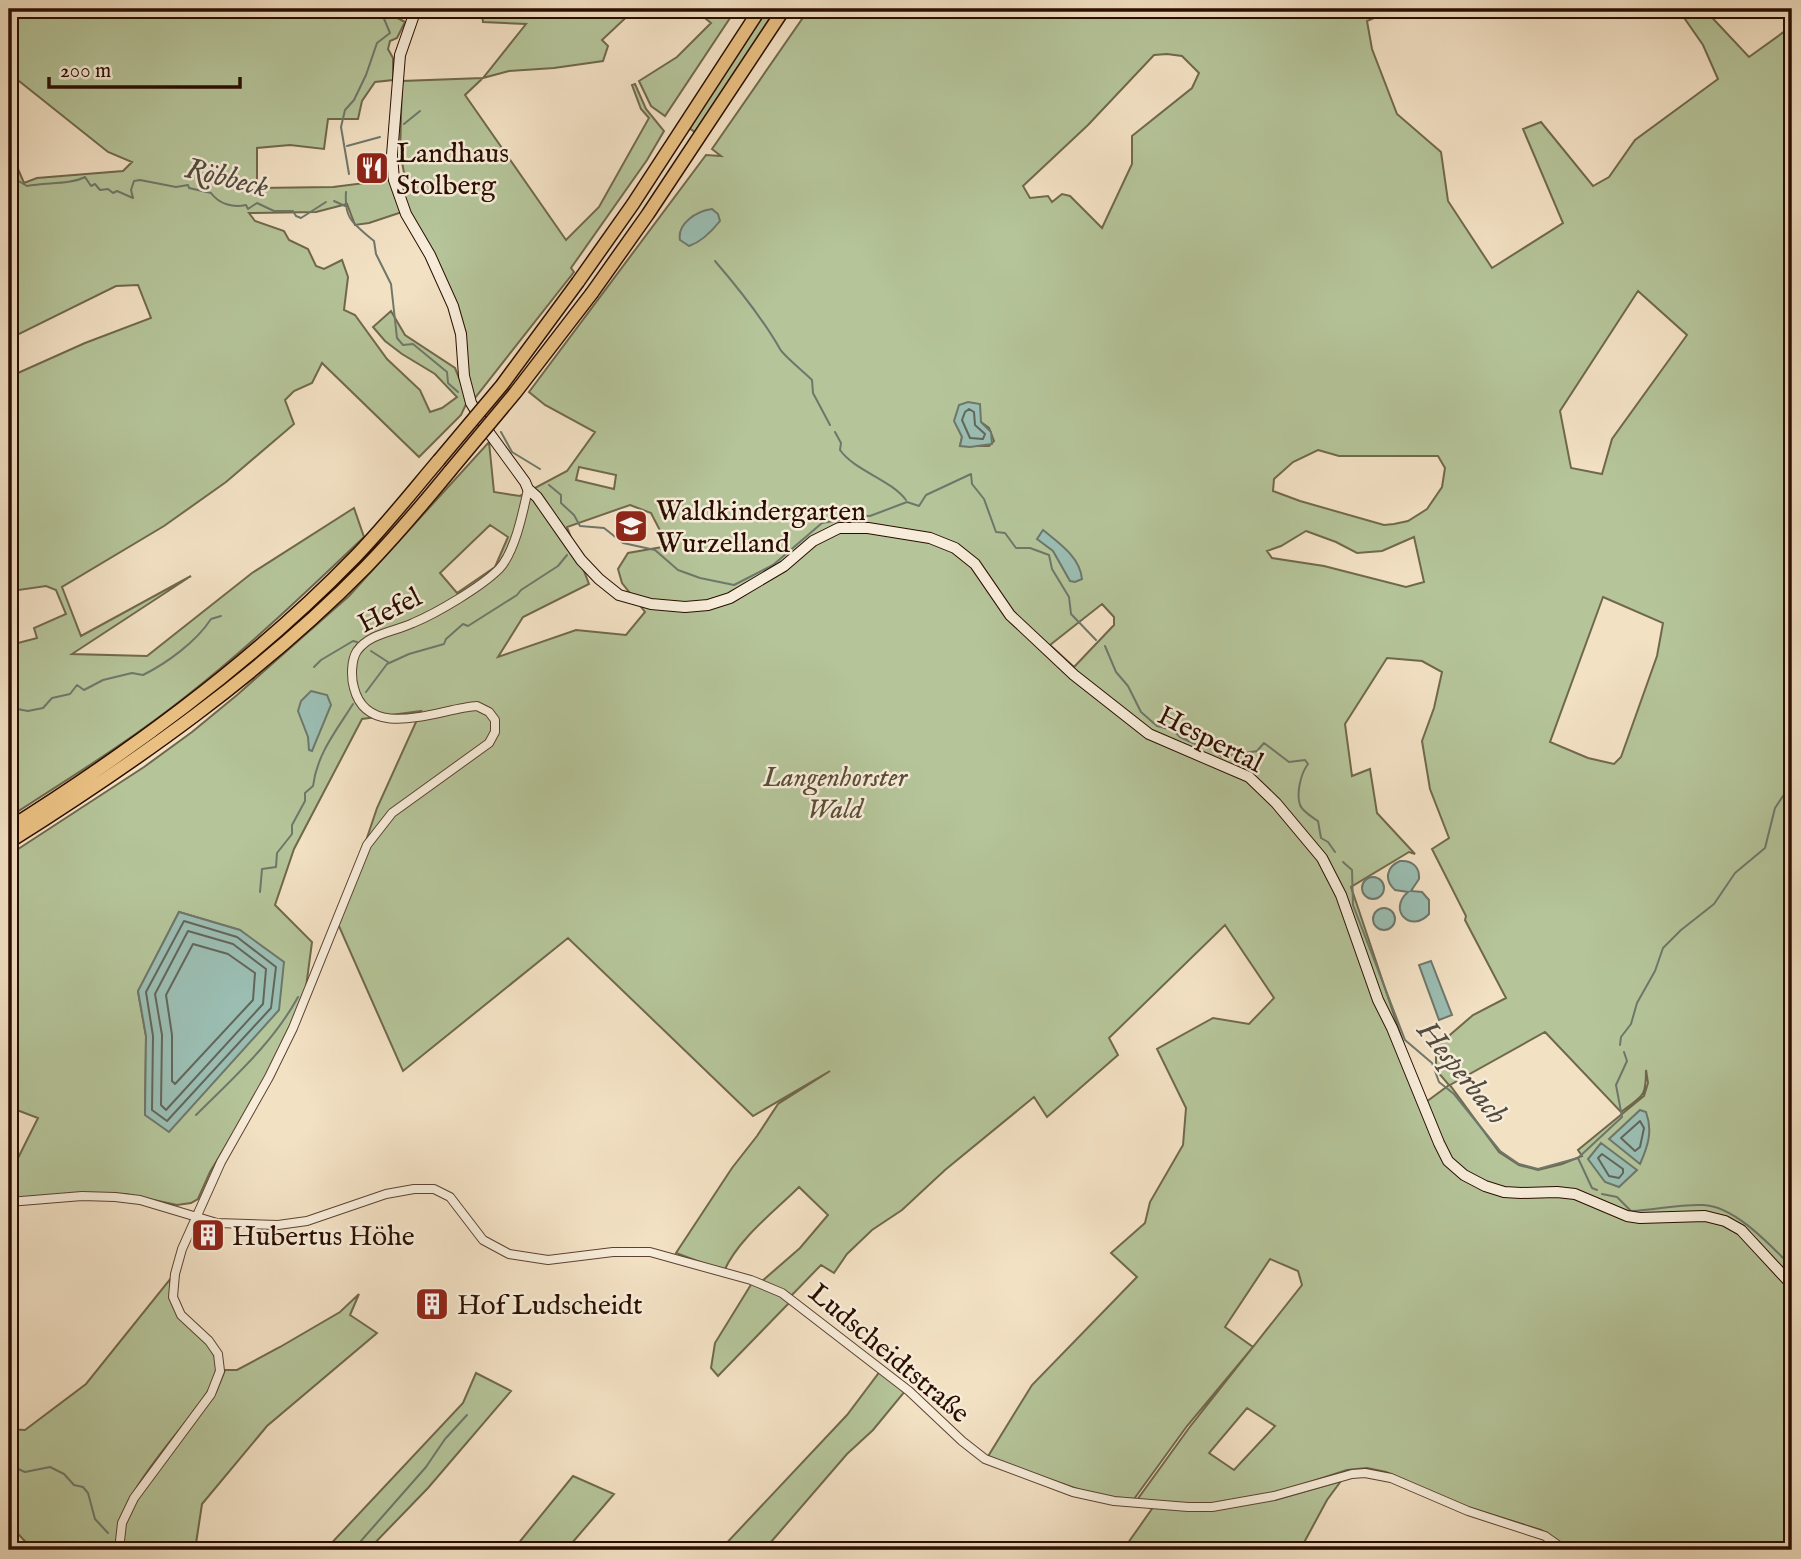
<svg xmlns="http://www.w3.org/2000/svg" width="1801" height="1559" font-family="'IM FELL English',serif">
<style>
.green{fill:#b5c499;stroke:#70684c;stroke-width:2;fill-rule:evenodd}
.water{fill:#9bbeb3;stroke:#6e776b;stroke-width:2}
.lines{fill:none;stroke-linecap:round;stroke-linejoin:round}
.shore{stroke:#62665a;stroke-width:2}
.stream{stroke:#6e776b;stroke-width:2}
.tertiary-casing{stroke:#5c4231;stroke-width:10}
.secondary-casing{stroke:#2a0d00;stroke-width:12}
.motorway-casing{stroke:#2a0d00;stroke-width:15}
.tertiary{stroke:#f7ecd9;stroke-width:8}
.secondary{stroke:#f7ecd9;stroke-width:10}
.motorway{stroke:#eac082;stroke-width:12}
.motorway-bridge-casing{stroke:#2a0d00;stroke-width:15;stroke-linecap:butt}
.motorway-bridge{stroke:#eac082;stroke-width:12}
.labels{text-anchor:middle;stroke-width:5;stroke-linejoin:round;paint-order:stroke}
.poi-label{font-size:28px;fill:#2a0d00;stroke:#f7ecd9;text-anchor:start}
.street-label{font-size:28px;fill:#2a0d00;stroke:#f7ecd9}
.park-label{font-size:28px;font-style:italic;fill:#5b4d36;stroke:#f7ecd9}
.water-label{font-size:30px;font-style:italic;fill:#524b3f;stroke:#f7ecd9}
</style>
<rect width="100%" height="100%" fill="#f3e1c4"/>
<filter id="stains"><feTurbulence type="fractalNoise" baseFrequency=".00286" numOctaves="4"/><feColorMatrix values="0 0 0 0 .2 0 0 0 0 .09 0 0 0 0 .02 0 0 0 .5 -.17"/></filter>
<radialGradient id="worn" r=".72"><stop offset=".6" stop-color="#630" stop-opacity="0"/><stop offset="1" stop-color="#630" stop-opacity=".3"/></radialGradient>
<path class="green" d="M9,9H381L405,22L397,38L390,41L388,49L393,58V80L375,82L362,101L358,119H328L324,149L290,145L257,148V188L333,187L405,178L400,152L402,81L483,78L526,24L483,22L481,9H635L602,40L608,46L603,61L554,68L509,71L483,78L465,95L566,240L599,207L649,118L641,109L632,85L635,84L646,109L664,131L647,160L571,268L574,272L471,403L461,333L405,211L369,223L355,225L347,204L316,212L249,213L255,221L284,231L289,240L308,249L316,266L324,269L342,260L348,277L344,310L355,315L387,359L420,390L430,412L442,408L457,397L435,374L402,354L385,341L373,327L391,311L405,335L455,368L468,400L461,415L419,457L322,363L312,383L294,391L285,400L294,424L226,482L164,526L62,587L81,636L191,576L72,654L147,656L252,573L354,508L364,537C307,591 251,645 189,694C133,739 70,778 9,817V654L12,655L14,644L37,638L34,628L66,614L56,590L46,586L18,590V593L12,594L9,591V377L85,343L151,318L138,285L116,286L9,339V148L24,183L37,178L123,171L132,162L108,152L9,73Z
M694,9H736L665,116L651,106L639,81L677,57L711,23Z
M767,9H776L695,132L689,128Z
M809,9H1394L1367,21L1372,49L1397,114L1441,152L1448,201L1492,268L1563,223L1523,129L1541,122L1593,186L1609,177L1635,140L1718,79L1703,45L1678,9H1704L1749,57L1792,26V1550H1569L1541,1530L1463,1506L1386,1472L1367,1468L1347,1470L1276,1493L1215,1504L1187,1506L1137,1500L1189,1428L1302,1285L1298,1271L1270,1259L1225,1327L1253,1347L1187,1426L1134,1499L1098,1496L987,1458L1032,1385L1137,1277L1111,1253L1145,1223L1150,1202L1183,1145L1186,1108L1157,1049L1213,1018L1249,1024L1274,998L1225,925L1109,1038L1118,1055L1047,1117L1034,1097L945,1170L902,1210L872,1230L847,1254L834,1273L821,1265L790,1297L761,1282L800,1248L828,1215L799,1187C774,1212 739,1238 724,1271L676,1253L732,1168L757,1136L778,1104L830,1071L753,1116L568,938L403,1071L338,924L377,808L421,711L362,719L294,849L275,905L312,942L305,995L256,1096L210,1172L198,1199L191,1203L177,1205L126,1194L84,1193L9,1199V1176L38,1118L9,1107V855L144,767L192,732L237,695L349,596L489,442L494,492L520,496L567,471L595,432L545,405L529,392L706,155L721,156L712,149ZM1167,54L1182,56L1199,73L1192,88L1132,136V164L1102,228L1070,196L1062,194L1052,202L1048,196L1030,198L1023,186L1088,125L1154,55ZM1638,291L1687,335L1612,439L1602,474L1571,468L1560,411ZM981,422L989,428L994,441L989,446H960L962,437ZM1318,450L1339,456H1438L1445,468L1442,487L1427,509L1408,521L1394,524L1384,525L1300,501L1273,491L1274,479L1293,462ZM579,467L616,475L614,489L576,480ZM630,505L651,513L668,546L628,553L618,569L622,583L645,612L626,635L576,630L498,657L523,617L589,584L567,527ZM490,525L508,537L495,567L457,593L440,573ZM1306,531L1336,542L1357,553L1382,551L1414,537L1424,582L1406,587L1324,566L1272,558L1267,551L1281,546ZM1603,597L1663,623L1657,656L1621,757L1614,764L1588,758L1550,742ZM1102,604L1114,617V625L1074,667L1050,645ZM1387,658L1422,661L1442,672L1434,708L1422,741L1430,789L1449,838L1432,849L1466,916L1465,920L1506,998L1473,1015L1436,1047V1070L1449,1085L1426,1102L1449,1156L1462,1175L1501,1189L1462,1177L1435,1137L1351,887L1409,852L1415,854L1377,813L1370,769L1352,776L1345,724ZM179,912L240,930L145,1115L146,1036L138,992ZM1545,1032L1621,1112C1643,1095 1646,1098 1646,1070L1648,1083L1644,1096L1578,1150L1582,1156L1562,1164L1538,1170L1519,1165L1499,1152L1450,1085ZM1247,1408L1275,1426L1234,1470L1209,1453Z
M171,1278C170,1287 170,1301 175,1309C186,1325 221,1348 216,1370C213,1388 201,1401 190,1416C165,1449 111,1507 117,1550H33L9,1524V1429L25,1430L86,1384Z
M752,1283L791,1301L718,1376L711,1368L715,1343Z
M359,1294L350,1315L377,1333L267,1426L202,1504L195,1550H123L124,1528L128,1514L144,1487L216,1392L225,1370H237L280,1347L340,1312Z
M881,1370L906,1390L873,1430L847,1454L771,1542L759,1550H720L847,1415Z
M476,1373L511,1391L428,1488L368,1550H325L463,1403Z
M573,1476L614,1494L566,1550H513Z
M1341,1481L1327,1500L1300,1550H1123L1154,1506L1275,1500Z"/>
<path class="water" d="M712,209L718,214L720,221C712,231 701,242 689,246L680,240C677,224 696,211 712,209Z
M968,402L980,404L981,422L991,432L992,444L970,447L960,446L962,437L954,421L959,405Z
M1043,530C1059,543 1080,557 1082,579L1075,582L1070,581L1053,551L1037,539Z
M311,691L327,695L331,705L312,751L309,750L308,737L298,711L301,701Z
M1400,861C1412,860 1420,867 1419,879L1411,891L1422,892L1429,900V914C1411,934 1387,910 1408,892L1395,890C1384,880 1386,867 1400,861Z
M1362 888a11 11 0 1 1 22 0a11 11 0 1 1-22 0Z
M1373 919a11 11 0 1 1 22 0a11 11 0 1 1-22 0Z
M179,912L240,930L284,962L279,1010L169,1132L145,1115L146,1036L138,991Z
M1431,961L1452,1015L1439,1020L1419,965Z
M1640,1110L1646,1112C1653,1131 1648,1146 1640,1164L1609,1139Z
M1601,1143L1637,1170L1619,1187L1605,1182L1588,1159Z"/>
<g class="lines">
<path class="shore" d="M969,409L974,412L975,425L985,434L983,439L970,438L962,420L965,412Z
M184,921L237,937L276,967L271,1008L167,1121L152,1110L153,1036L146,992Z
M188,931L233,944L266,969L263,1004L166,1110L161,1105L162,1035L155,994Z
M193,944L228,954L255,973L253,1000L175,1084L172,1081V1035L166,995Z
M1640,1121L1644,1128L1640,1147L1635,1151L1621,1138Z
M1602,1154L1623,1169V1173L1619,1178L1609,1176L1598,1158Z"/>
<path class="stream" d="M404,124L420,111
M347,146L380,137
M349,174L341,127L345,110L354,100L366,75L377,43L390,33L380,9
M9,179H15L27,186C46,182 69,185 85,177L91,186L95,184L100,190L108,189L113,193L117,191L133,198L131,190L134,181L140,180L176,187L188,185L189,188L211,193C219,204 233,208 246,205L248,209L257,203L274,211H293L296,216L301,218L326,202
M346,192C344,220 354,224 374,241L376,254L391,284L397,338L403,345L413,344L447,372L448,383L458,392
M334,201L345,206
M715,261C739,289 763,319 780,349C783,355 805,373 812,380L813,393L830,425
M501,432L512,452L540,469
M835,432L841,443L840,450C855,471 890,479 906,500
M549,485L561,495V503L574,515L580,526L604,528L623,543L655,550L678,570L700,578L734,585L773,565L822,523L845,519L854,515L870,516L907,502L919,506L926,495L971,474L972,484L984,499L996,532L1005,533L1016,548H1030L1049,555L1052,569L1069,597L1071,614L1096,640
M1105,646L1116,672L1128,686L1141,712L1157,726L1173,730L1180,737L1202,747L1211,748L1222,757L1257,751L1264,743L1289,762L1305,760L1308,764C1301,773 1296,793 1300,805C1303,812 1312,817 1318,821L1321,838L1328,842L1335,852
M371,651L388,662
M314,667L321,660L353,641L357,642
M366,692L387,664L409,654L444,644L446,639L463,624L468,626L517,595L521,590L558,566L567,555
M9,716L17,709L28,711L43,708L52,698L70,694L77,685L84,690L103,680L132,673L143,675C167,663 196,642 211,619L221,616
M1343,862L1352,870L1353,905L1405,1040L1432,1063L1439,1082L1454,1094L1500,1151L1519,1164L1538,1169L1578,1158
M260,892L262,869L276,867L277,853L292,834V825L305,801V793L313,786C317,754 336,731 353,704
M1620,1045L1621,1037L1631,1024L1637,1003L1655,971L1663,948L1681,930L1714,904L1735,873L1765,848L1775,808L1783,796L1792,788
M196,1115C233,1078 273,1043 298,997
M1597,1190L1592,1188L1578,1158L1622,1117L1616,1085L1627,1061L1624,1052
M1602,1194L1617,1197L1631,1211C1655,1210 1679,1204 1703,1205C1735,1206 1771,1246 1792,1267
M9,1465L25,1472L50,1467L64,1474L74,1485L83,1487L88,1493L95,1519L108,1533
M353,1550L426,1467L445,1439L467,1415"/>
<g class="tertiary-casing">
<path id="tertiary" d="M1441,9C1454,15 1470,15 1483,9
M9,1202L82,1196L115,1197L140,1200L217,1223L278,1225L307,1221L386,1194L414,1189H434L450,1197L483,1240L509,1254L548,1260L613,1252H650L751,1280L782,1293L909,1391L962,1441L985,1459L1073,1492L1114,1501L1188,1507H1212L1274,1496L1352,1474L1365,1473L1391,1478L1468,1511L1545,1536L1565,1550
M119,1550L122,1523L134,1498L211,1394L220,1371L218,1354L209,1341L181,1315L173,1297L175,1274L182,1249L221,1162L269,1077L293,1028L367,845L392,813L489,743L495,732V720L489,712L477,706C441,708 368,743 354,688C351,678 351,660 357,651C370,633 394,632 413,623C437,613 481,587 499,569C515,552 523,512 528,489"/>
</g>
<g class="secondary-casing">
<path id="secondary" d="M416,9L400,55L392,155L394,180L406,214L430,255L453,306L461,334L464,376L471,403L490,434L525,482L528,489L537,497L581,560L599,579L619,595L651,604L685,607L708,605L730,598L784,566L813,541L839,528H868L930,538L955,548L975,564L1010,615L1074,675L1149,734L1249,777L1276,803L1322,858L1341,895L1378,1000L1392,1028L1439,1143L1448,1161L1464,1175L1485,1186L1504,1192L1521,1193L1557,1192L1575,1194L1627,1216L1640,1218L1705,1216L1725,1221L1741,1230L1792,1285"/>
</g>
<g class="motorway-casing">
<path id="motorway" d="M578,282L633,204L760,9
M592,293L648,214L784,9
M9,828C133,750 253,662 355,557C385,526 411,493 439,460
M9,842C136,762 261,674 366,567C396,536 423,504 450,471"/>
</g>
<use href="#tertiary" class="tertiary"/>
<use href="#secondary" class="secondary"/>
<use href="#motorway" class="motorway"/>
<g class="motorway-bridge-casing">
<path id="motorway-bridge" d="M439,460L502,385L578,282
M450,471L515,393L592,293"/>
</g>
<use href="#motorway-bridge" class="motorway-bridge"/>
</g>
<defs>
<g id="restaurant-square" transform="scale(1.75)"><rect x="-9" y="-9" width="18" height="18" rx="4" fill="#8f2418" stroke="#f7ecd9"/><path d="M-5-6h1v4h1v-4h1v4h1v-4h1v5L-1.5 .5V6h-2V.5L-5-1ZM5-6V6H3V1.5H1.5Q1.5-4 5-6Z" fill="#fff"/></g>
<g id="school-square" transform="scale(1.75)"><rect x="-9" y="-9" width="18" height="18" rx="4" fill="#8f2418" stroke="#f7ecd9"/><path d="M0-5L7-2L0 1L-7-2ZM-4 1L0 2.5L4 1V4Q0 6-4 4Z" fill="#fff"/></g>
<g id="building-square" transform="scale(1.75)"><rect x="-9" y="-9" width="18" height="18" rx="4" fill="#8f2418" stroke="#f7ecd9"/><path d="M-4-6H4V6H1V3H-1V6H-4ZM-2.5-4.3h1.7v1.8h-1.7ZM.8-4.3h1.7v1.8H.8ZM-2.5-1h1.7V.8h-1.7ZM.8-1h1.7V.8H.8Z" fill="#fff"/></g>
</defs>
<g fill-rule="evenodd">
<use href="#restaurant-square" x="372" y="168"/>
<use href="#school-square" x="631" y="526"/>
<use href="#building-square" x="208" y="1235"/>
<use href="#building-square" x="432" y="1304"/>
</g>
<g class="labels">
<g class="poi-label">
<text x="396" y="162">Landhaus<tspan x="396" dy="32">Stolberg</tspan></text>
<text x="656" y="520">Waldkindergarten<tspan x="656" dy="32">Wurzelland</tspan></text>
<text x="232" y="1245">Hubertus Höhe</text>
<text x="457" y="1314">Hof Ludscheidt</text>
</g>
<g class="street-label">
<text transform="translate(389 609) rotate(-27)" y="10">Hefel</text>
<text transform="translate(1211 738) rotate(27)" y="10">Hespertal</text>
<text transform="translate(890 1352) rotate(40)" y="10">Ludscheidtstraße</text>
</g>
<g class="park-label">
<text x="835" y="786">Langenhorster<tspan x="835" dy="32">Wald</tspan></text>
</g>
<g class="water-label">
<text transform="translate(227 177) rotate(14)" y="10">Röbbeck</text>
<text transform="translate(1463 1072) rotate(51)" y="10">Hesperbach</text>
</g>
</g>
<rect width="1801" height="1559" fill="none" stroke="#f3e1c4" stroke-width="35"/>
<rect x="10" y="10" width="1780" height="1538" fill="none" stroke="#2a0d00" stroke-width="3.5"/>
<rect x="18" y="18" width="1766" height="1524" fill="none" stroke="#2a0d00" stroke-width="2"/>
<path d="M49 77v10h191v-10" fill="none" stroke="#2a0d00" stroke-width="3.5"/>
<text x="60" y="77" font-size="21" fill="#2a0d00" stroke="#f7ecd9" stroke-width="5" paint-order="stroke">200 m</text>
<rect width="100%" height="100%" filter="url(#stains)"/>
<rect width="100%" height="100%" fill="url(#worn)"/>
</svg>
